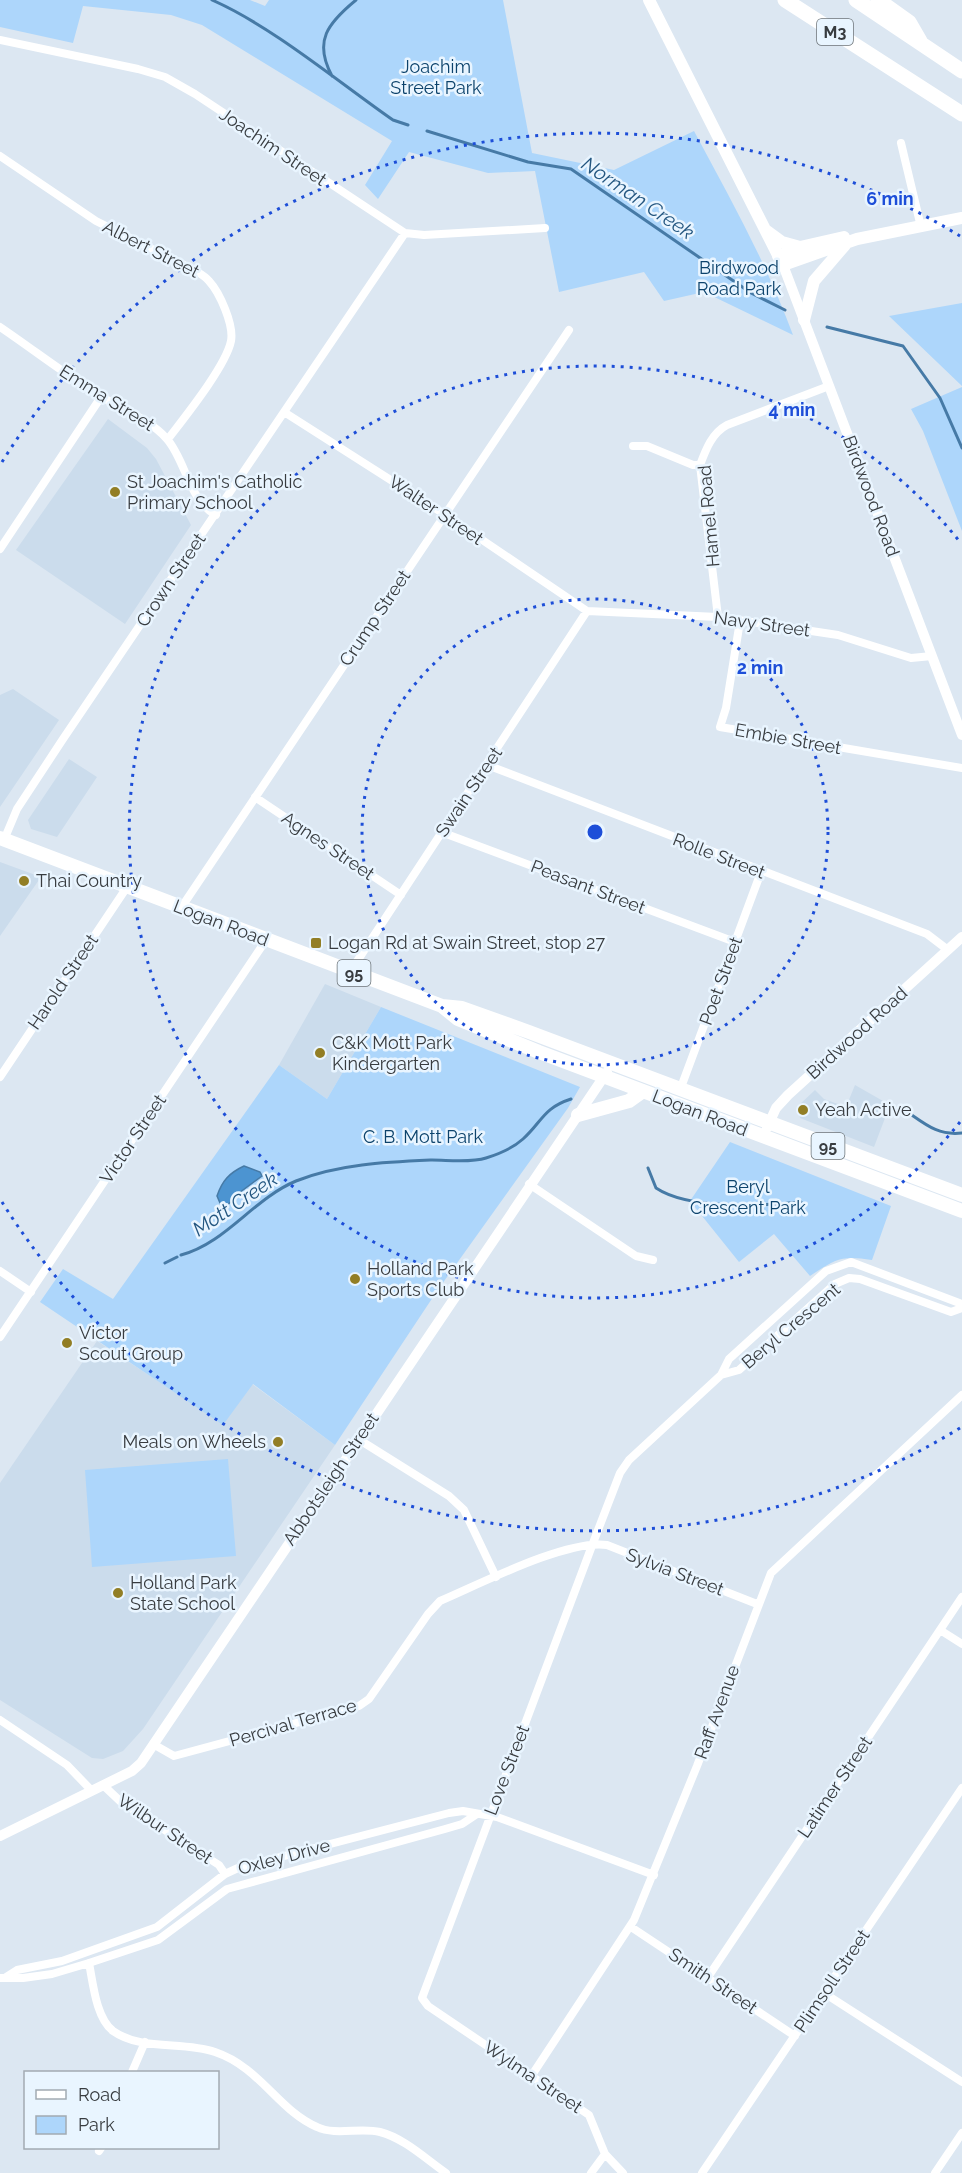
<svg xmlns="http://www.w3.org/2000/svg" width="962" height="2173" font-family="Raleway,sans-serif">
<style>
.built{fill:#cbdcec}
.green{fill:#add6fb}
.water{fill:#4c94d1;stroke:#467aa6;stroke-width:1.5}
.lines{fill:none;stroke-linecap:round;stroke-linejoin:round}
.stream{stroke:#467aa6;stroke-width:3}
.minor{stroke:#fff;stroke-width:8}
.tertiary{stroke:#fff;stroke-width:10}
.secondary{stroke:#fff;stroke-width:12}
.primary{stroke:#fff;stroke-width:14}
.motorway{stroke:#fff;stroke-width:15}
.ring{fill:none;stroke:#1d4ed8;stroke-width:3;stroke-dasharray:3 6}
.poi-dot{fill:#927e25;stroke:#e9f5ff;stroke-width:2}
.labels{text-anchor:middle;stroke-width:5;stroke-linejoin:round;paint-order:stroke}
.shield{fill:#e9f5ff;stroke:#6d7479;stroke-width:1.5}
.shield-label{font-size:16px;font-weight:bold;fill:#383c40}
.park-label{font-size:18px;fill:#0c436c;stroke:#e9f5ff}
.street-label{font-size:18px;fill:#383c40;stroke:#e9f5ff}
.poi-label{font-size:18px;fill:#383c40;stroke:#e9f5ff;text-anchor:start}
.water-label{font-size:20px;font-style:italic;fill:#235680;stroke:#e9f5ff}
.centre{fill:#1d4ed8;stroke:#e9f5ff;stroke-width:3}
.ring-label{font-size:18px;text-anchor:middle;font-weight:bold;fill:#1d4ed8;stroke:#e9f5ff;stroke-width:5;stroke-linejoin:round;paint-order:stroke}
</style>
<rect width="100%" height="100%" fill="#dce7f2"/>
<path class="built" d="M108,419L147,448L156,459L191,525L125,624L16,550Z
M13,689L59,720L0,807V695Z
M69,759L97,777L57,837L31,829L28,820Z
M0,862L41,877L0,936Z
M325,984L381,1007L327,1099L279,1065Z
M855,1085L890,1105L874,1147L800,1118L798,1106L815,1090L824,1099L846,1107Z
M97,1341L223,1424L252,1384L335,1445L143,1729L123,1751L103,1759L92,1758L0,1700V1483Z"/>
<path class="green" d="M0,0H250L265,6L269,0H503L532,153L614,170L694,131C730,198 767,264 793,335L704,292L664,301L644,272L559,292L535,171L488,173L409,152L378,199L365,185L392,141L202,25L171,15L83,6L73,43L0,27Z
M962,303V386L889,316Z
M962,387V531L923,431L911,409Z
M381,1007L580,1087L568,1108L437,1291L335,1445L253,1384L223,1425L40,1302L63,1269L113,1299L279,1065L327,1099Z
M730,1142L891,1206L872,1260C841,1255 836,1259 810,1276L774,1234L739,1262L690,1201Z
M228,1459L236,1556L92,1567L85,1470Z"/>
<path class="water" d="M244,1166L260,1172L262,1176L239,1193L223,1210L217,1196C222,1181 229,1173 244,1166Z"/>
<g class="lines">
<path class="stream" d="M212,0C273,27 337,81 393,120L408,125
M332,76C313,41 328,23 356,0
M427,131L528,162L571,169L751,293L785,310
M827,327L903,346L940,398L962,448
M906,1111C925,1124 938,1136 962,1133
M648,1168L656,1188C689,1210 763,1206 801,1202
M181,1255C226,1243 253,1199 296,1181C338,1164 387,1162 432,1160C448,1160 471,1163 486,1158C499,1154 513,1148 523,1139C542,1122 543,1108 571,1099
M165,1263L177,1257"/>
<path class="minor" d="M0,40L138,69L165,77L195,94L405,233L424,235L545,228
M901,143L921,227
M0,156L96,221L194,270C199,273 205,276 209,281C220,293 234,325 231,341C226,366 184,418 168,439
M0,327C34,350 67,376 102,397C124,410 150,420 167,439C186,461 189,501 216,515
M284,412L444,514L587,611L718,617L838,635L911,658L932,656
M633,446H647L693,465H700
M0,549L101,397
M718,617L700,465C706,449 712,433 727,425L829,386
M740,621L726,708L720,727L962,768
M487,765L927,934L948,950
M255,797L401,895
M441,832L735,942
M4,840L17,809L63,739L405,233
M181,908L569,330
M350,972L587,611
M0,1077L127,887
M680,1090L761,872
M529,1184L636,1256L653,1260
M0,1271L31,1292
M0,1337L266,940
M721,1375L739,1370L835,1284L849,1278L860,1279L951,1312L962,1308
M358,1439L449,1496L464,1510L496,1577
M940,1630L962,1644
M0,1720L67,1765L92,1791
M153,1744L174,1756L359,1706L369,1699L428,1614L440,1601C480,1584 567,1539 607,1545L757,1604
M103,1785L121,1802L219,1865L225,1874
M631,1927L795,2036
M89,1963C93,1983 96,2018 113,2031C141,2051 183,2041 215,2052C260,2067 279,2111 317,2127C336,2136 360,2127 380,2132C404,2138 427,2160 446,2173
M6,1977L17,1970L62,1961L157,1927L225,1874L238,1868L449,1813L463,1811L497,1817L654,1875
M708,1977L962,1597
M0,1978H23L52,1974L89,1963L158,1940L227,1889L445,1829L462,1824L477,1814
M824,1993L962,2082
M132,2072L145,2042
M532,2075L634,1920L697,1766L771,1573L962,1395
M99,2151L101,2148
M591,2173L605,2154
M623,2173L605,2154L589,2115L428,2006L422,1998L593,1543L620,1473L629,1460L721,1375L729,1359L826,1271L851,1262L962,1304
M702,2173L962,1788
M935,2173L962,2133"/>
<path class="tertiary" d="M783,265L962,735
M767,1128L776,1108L788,1095L962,937
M0,1836L132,1771L141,1763L607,1072"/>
<path class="secondary" d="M649,0L783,265L857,239L962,218
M767,231L782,242L800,247
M778,256L800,247L844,237
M804,320L814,281L845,245"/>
<path class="primary" d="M0,838L442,1006L462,1008L529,1032L962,1195
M442,1006L458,1019L539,1052L962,1211
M578,1115L629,1101L643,1091"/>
<path class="motorway" d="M785,0L962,114
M856,0L962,71
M878,0L909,22L920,41"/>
</g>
<g class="ring">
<circle cx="595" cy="832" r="233"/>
<path d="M960 1122A466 466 0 1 1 960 542"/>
<path d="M960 1428A699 699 0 0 1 2 1202M2 462A699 699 0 0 1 960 236"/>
</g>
<g class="poi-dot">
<circle cx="115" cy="492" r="6"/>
<circle cx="24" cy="881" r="6"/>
<rect x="310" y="937" width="12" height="12" rx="3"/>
<circle cx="320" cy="1053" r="6"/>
<circle cx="803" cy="1110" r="6"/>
<circle cx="355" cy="1279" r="6"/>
<circle cx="67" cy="1343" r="6"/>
<circle cx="278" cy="1442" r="6"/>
<circle cx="118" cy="1593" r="6"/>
</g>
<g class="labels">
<g class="shield">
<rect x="817" y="19" width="36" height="26" rx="4.5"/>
<rect x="337.5" y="960" width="33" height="26" rx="4.5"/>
<rect x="811.5" y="1133" width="33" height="26" rx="4.5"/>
</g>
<g class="shield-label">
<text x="835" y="38">M3</text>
<text x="354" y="979">95</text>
<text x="828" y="1152">95</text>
</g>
<g class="park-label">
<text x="436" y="73">Joachim<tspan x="436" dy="21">Street Park</tspan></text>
<text x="739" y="274">Birdwood<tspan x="739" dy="21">Road Park</tspan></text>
<text x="423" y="1143">C. B. Mott Park</text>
<text x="748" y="1193">Beryl<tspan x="748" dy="21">Crescent Park</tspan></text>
</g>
<g class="street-label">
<text transform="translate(273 147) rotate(34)" y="6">Joachim Street</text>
<text transform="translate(151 249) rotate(27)" y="6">Albert Street</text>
<text transform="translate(107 398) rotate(32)" y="6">Emma Street</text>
<text transform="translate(871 496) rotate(69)" y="6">Birdwood Road</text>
<text transform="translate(436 510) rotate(34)" y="6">Walter Street</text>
<text transform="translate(709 516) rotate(-95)" y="6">Hamel Road</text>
<text transform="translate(171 580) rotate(-56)" y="6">Crown Street</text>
<text transform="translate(375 618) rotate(-56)" y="6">Crump Street</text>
<text transform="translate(762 624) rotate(8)" y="6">Navy Street</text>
<text transform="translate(788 739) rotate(10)" y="6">Embie Street</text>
<text transform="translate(469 792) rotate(-56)" y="6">Swain Street</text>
<text transform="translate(328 846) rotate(34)" y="6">Agnes Street</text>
<text transform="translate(719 856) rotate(21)" y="6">Rolle Street</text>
<text transform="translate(588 887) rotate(21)" y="6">Peasant Street</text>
<text transform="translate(221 923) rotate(21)" y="6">Logan Road</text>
<text transform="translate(721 981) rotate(-70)" y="6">Poet Street</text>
<text transform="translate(63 982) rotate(-56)" y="6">Harold Street</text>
<text transform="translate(857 1033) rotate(-42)" y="6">Birdwood Road</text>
<text transform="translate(700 1113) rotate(21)" y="6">Logan Road</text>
<text transform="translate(133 1139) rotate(-56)" y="6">Victor Street</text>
<text transform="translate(791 1326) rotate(-40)" y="6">Beryl Crescent</text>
<text transform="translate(331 1479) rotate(-56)" y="6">Abbotsleigh Street</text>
<text transform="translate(675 1572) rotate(21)" y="6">Sylvia Street</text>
<text transform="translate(717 1712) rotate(-70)" y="6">Raff Avenue</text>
<text transform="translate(293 1723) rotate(-16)" y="6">Percival Terrace</text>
<text transform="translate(507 1770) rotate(-69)" y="6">Love Street</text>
<text transform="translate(835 1787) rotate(-56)" y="6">Latimer Street</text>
<text transform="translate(165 1829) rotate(34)" y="6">Wilbur Street</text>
<text transform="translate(284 1857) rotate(-15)" y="6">Oxley Drive</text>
<text transform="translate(713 1981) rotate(34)" y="6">Smith Street</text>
<text transform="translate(832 1981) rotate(-56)" y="6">Plimsoll Street</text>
<text transform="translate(533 2077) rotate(34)" y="6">Wylma Street</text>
</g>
<g class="poi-label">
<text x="127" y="488">St Joachim's Catholic<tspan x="127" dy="21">Primary School</tspan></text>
<text x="36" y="887">Thai Country</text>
<text x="328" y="949">Logan Rd at Swain Street, stop 27</text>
<text x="332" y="1049">C&amp;K Mott Park<tspan x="332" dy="21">Kindergarten</tspan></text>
<text x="815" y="1116">Yeah Active</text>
<text x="367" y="1275">Holland Park<tspan x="367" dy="21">Sports Club</tspan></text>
<text x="79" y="1339">Victor<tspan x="79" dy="21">Scout Group</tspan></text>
<text x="266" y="1448" text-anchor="end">Meals on Wheels</text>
<text x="130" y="1589">Holland Park<tspan x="130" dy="21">State School</tspan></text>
</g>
<g class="water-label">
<text transform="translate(638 198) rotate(34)" y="7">Norman Creek</text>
<text transform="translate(235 1204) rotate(-34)" y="7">Mott Creek</text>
</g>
</g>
<circle cx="595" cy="832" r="9" class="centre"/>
<g class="ring-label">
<text x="890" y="205">6 min</text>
<text x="792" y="416">4 min</text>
<text x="760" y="674">2 min</text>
</g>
<rect x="24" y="2071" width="195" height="78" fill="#e9f5ff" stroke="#a2abb3" stroke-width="1.5"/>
<rect x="36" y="2090" width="30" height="9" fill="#ffffff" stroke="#a2abb3" stroke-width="1.5"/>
<text x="78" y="2101" font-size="18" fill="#383c40">Road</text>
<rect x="36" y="2116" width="30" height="18" fill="#add6fb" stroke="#a2abb3" stroke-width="1.5"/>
<text x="78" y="2131" font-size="18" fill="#383c40">Park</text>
</svg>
